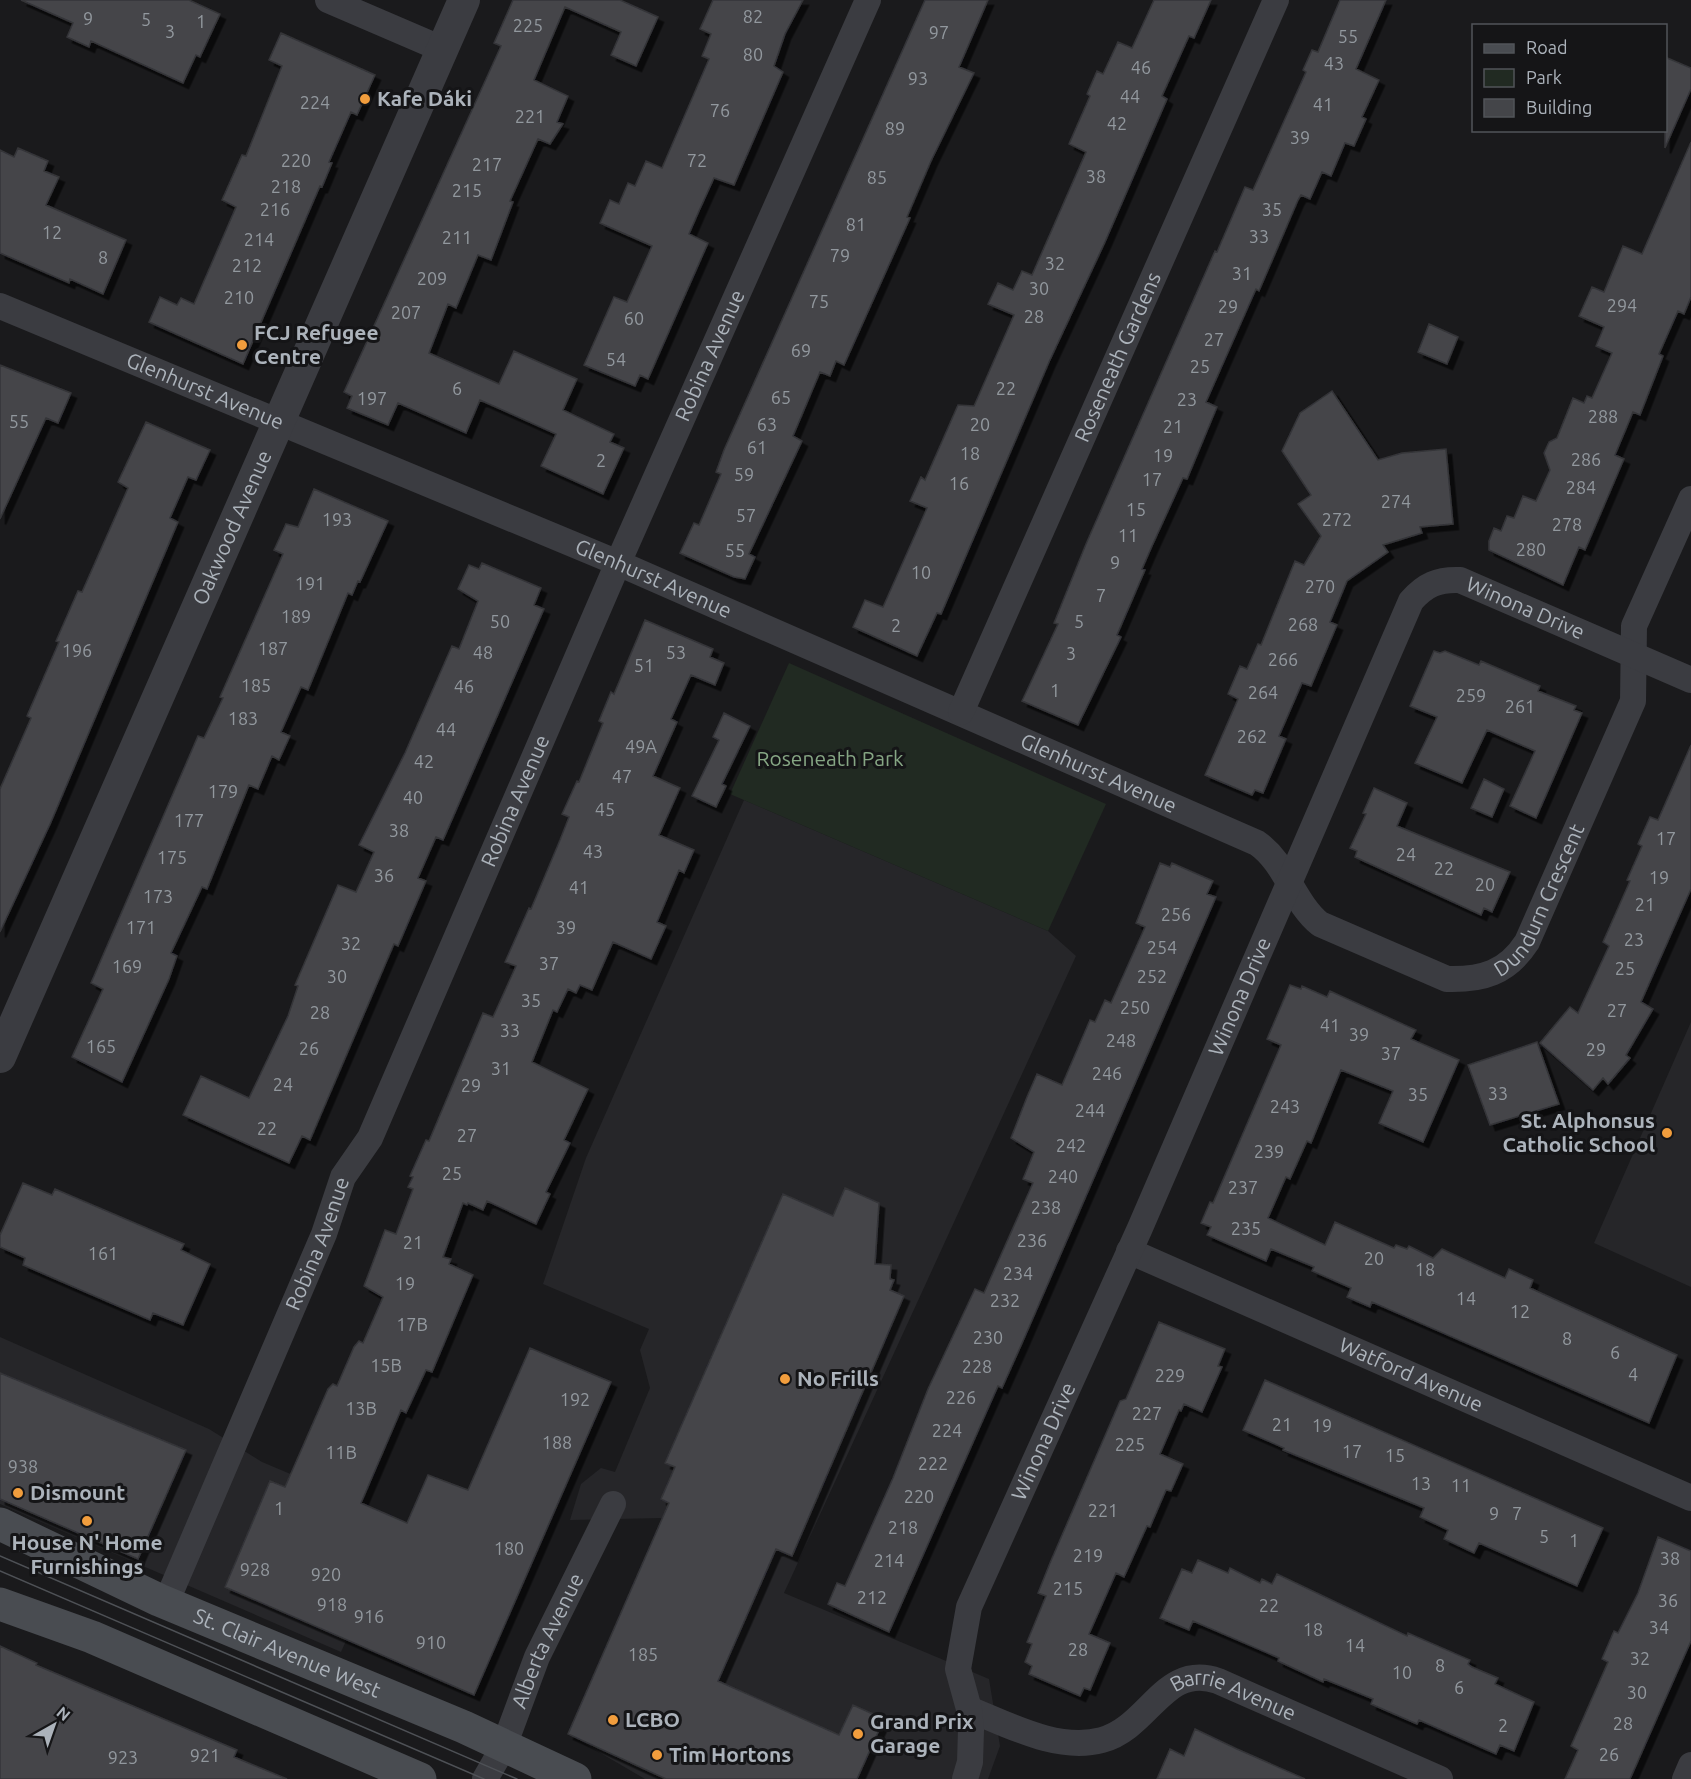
<svg xmlns="http://www.w3.org/2000/svg" width="1691" height="1779" font-family="Ubuntu,sans-serif">
<style>
.built{fill:#262629}
.green{fill:#212a22}
.building{fill:#444549;stroke:#343438;stroke-width:1.5;filter:url(#shadow)}
.lines{fill:none;stroke-linecap:round;stroke-linejoin:round}
.minor{stroke:#3b3c41;stroke-width:26}
.tertiary{stroke:#3b3c41;stroke-width:32}
.secondary{stroke:#494c51;stroke-width:33}
.tram{stroke:#4e5156;stroke-width:1.5}
.poi-dot{fill:#f19d3d;stroke:#151517;stroke-width:2}
.labels{text-anchor:middle;stroke-width:6;stroke-linejoin:round;paint-order:stroke}
.number-label{font-size:18px;fill:#92989e}
.poi-label{font-size:21px;font-weight:bold;fill:#acb3bb;stroke:#151517;text-anchor:start}
.street-label{font-size:21px;fill:#acb3bb;stroke:#151517}
.park-label{font-size:21px;fill:#86a684;stroke:#151517}
</style>
<defs>
<filter id="shadow"><feDropShadow dx="5.5" dy="5.5" stdDeviation="0" flood-color="#0009"/></filter>
</defs>
<rect width="100%" height="100%" fill="#1a1a1c"/>
<path class="built" d="M744,800L1048,931L1076,956L784,1593L989,1679L1000,1746L988,1779H645L568,1734L662,1518L570,1520L581,1484L601,1468L615,1472L650,1388L640,1350L649,1329L543,1284L586,1158Z
M1691,1022V1287L1594,1243Z
M0,1337L209,1429L262,1462L400,1520L341,1652L0,1504Z"/>
<path class="green" d="M789,663L1106,804L1048,931L730,794Z"/>
<path class="building" d="M21,0H189L220,14L200,57L196,55L183,83L91,41L89,47L67,37L73,23Z
M513,0H620L658,17L636,66L611,55L621,32L565,7L534,80L568,96L557,122L563,124L550,144L538,139L510,201L513,202L491,260L478,255L456,308L448,304L429,353L499,384L514,351L577,379L563,410L614,434L610,442L624,448L603,494L541,466L556,434L480,400L466,433L398,403L388,425L347,408L352,396L344,392L501,46L494,43Z
M713,0H803L785,34L774,66L783,72L734,185L714,178L699,211L689,234L708,243L648,379L640,375L635,386L584,365L614,297L627,302L652,246L600,223L610,200L619,204L628,183L635,186L646,161L662,168L709,59L702,56L711,34L700,29Z
M925,0H988L959,67L974,73L931,161L907,217L910,218L844,365L836,361L830,376L820,372L793,436L802,441L749,554L755,557L745,579L734,577L680,553L694,523L699,525L721,474L716,472L724,450Z
M1154,0H1211L1194,38L1189,36L1162,96L1167,99L1105,242L1049,362L941,614L937,613L917,656L853,627L865,600L883,607L927,508L910,501L921,477L925,480L958,405L974,406L1014,315L988,304L998,283L1013,290L1022,271L1032,275L1086,152L1069,144L1090,96L1087,94L1097,71L1103,74L1118,42L1132,48Z
M1340,0H1386L1356,69L1379,80L1362,117L1366,119L1354,146L1345,143L1331,176L1322,172L1310,199L1301,195L1298,200L1259,291L1256,289L1206,402L1217,407L1187,479L1183,478L1152,546L1142,569L1145,570L1117,635L1121,637L1078,725L1022,701L1058,624L1054,623L1086,544L1215,251L1217,252L1245,187L1253,190L1306,72L1303,70L1312,50L1318,52Z
M281,33L375,75L357,115L351,112L329,162L332,163L322,187L320,186L243,364L149,322L160,297L177,305L181,298L194,304L236,207L222,200L242,155L246,156L282,66L269,60Z
M1665,57L1691,68V89L1665,148Z
M1691,142V297L1684,314L1678,311L1659,354L1663,356L1640,415L1633,412L1615,455L1624,459L1585,550L1579,547L1563,585L1489,550V541L1494,528L1501,531L1507,516L1514,518L1523,496L1536,501L1550,470L1544,453L1549,442L1557,438L1573,398L1584,403L1587,396L1592,398L1612,353L1596,346L1604,327L1579,316L1592,287L1604,292L1623,246L1642,254Z
M18,148L48,161L44,171L59,177L46,205L126,240L103,294L70,279L69,283L0,253V150L14,157Z
M1429,324L1458,337L1447,364L1418,352Z
M0,365L71,393L58,423L46,418L0,519Z
M1332,391L1378,460L1402,453L1446,449L1453,524L1420,527L1422,533L1383,545L1388,552L1347,581L1330,622L1337,625L1311,686L1302,683L1279,736L1286,739L1263,793L1255,790L1252,795L1205,775L1238,699L1228,694L1240,666L1247,669L1258,644L1261,645L1295,561L1304,565L1321,536L1298,504L1311,495L1282,451L1300,413Z
M146,422L210,450L196,480L188,477L170,518L178,522L51,822L0,932V789L31,718L27,716L59,642L56,641L78,591L82,592L128,488L118,482Z
M314,489L388,521L360,582L358,581L352,595L348,593L308,690L301,687L281,732L290,736L279,760L272,756L258,789L249,785L207,889L202,887L171,953L177,956L169,979L122,1082L72,1057L103,989L91,983L198,736L204,738L223,698L220,697L283,554L274,550L286,524L298,527Z
M482,563L541,588L534,605L544,609L443,840L436,837L418,878L426,881L398,946L394,944L310,1140L302,1136L289,1163L183,1115L201,1076L249,1098L288,1016L298,986L295,985L338,885L356,892L374,852L359,845L405,753L452,646L459,649L478,601L458,589L469,565L479,569Z
M645,620L713,649L710,657L724,663L715,685L691,675L671,719L677,722L653,776L680,788L659,835L694,850L684,873L679,870L657,922L666,926L651,959L613,942L592,990L580,985L576,993L568,989L557,1012L553,1010L532,1062L588,1089L564,1140L570,1143L546,1192L550,1194L536,1224L487,1201L483,1210L468,1203L467,1205L463,1203L443,1257L451,1259L449,1264L473,1275L432,1372L426,1370L406,1413L401,1410L361,1503L407,1523L428,1475L468,1490L530,1348L611,1382L474,1695L225,1587L270,1481L285,1487L328,1389L333,1384L337,1386L354,1347L359,1341L363,1343L383,1297L364,1286L385,1230L396,1234L413,1189L408,1187L413,1177L410,1176L426,1140L429,1141L483,1013L493,1017L516,966L505,962L529,908L531,909L560,840L569,817L562,814L577,781L579,782L603,723L599,721L611,692L614,694Z
M1434,651L1440,653L1445,651L1479,665L1481,661L1540,686L1538,691L1576,706L1574,710L1582,713L1536,818L1510,806L1535,751L1487,730L1462,783L1415,763L1437,717L1410,706Z
M724,713L750,726L722,784L726,786L716,807L692,796L719,740L713,737Z
M1691,745V889L1641,1002L1653,1009L1626,1055L1630,1058L1608,1084L1603,1078L1593,1090L1540,1043L1570,1007L1578,1013L1609,946L1603,942L1630,881L1627,880L1642,846L1638,844L1650,817L1658,820Z
M1484,779L1504,789L1492,817L1471,808Z
M1374,788L1407,803L1397,826L1510,872L1492,912L1484,908L1481,915L1355,857L1357,851L1350,848L1366,814L1363,813Z
M1160,863L1170,867L1172,863L1213,881L1207,894L1216,897L1023,1341L1002,1388L998,1386L889,1632L828,1604L837,1583L845,1586L893,1478L928,1389L975,1289L984,1293L1033,1183L1023,1179L1034,1152L1011,1138L1027,1097L1037,1074L1062,1085L1090,1020L1095,1022L1105,1000L1111,1003L1145,927L1136,923Z
M1290,985L1301,989L1302,986L1327,997L1330,991L1416,1030L1411,1039L1459,1060L1423,1142L1379,1123L1393,1091L1341,1070L1311,1143L1307,1141L1290,1179L1286,1177L1268,1218L1325,1245L1335,1222L1394,1248L1396,1245L1407,1249L1409,1246L1433,1258L1442,1249L1505,1278L1509,1269L1533,1280L1530,1288L1677,1355L1649,1423L1372,1302L1370,1307L1347,1297L1351,1288L1312,1271L1314,1267L1271,1249L1266,1261L1207,1235L1211,1227L1201,1223L1210,1202L1213,1203L1281,1045L1267,1039Z
M1537,1042L1559,1104L1490,1125L1468,1065Z
M23,1183L52,1195L55,1189L184,1244L181,1250L210,1264L183,1325L153,1313L150,1320L23,1265L25,1258L0,1247V1235Z
M845,1188L879,1203L875,1264L891,1265L890,1279L894,1280L890,1290L904,1296L792,1556L776,1549L718,1681L839,1735L853,1705L884,1719L857,1779H666L568,1734L669,1503L661,1499L675,1467L665,1463L783,1194L833,1216Z
M1159,1322L1225,1349L1218,1366L1222,1367L1202,1412L1184,1404L1181,1411L1179,1410L1160,1454L1183,1464L1171,1491L1166,1490L1150,1527L1147,1526L1124,1577L1116,1573L1089,1634L1110,1643L1090,1690L1084,1688L1080,1696L1029,1674L1032,1666L1025,1662L1032,1644L1027,1642L1046,1596L1038,1593L1050,1563L1120,1401L1126,1399Z
M0,1373L186,1450L138,1559L0,1499Z
M1265,1380L1603,1528L1577,1586L1479,1543L1474,1553L1444,1539L1448,1530L1420,1517L1424,1508L1283,1450L1284,1448L1243,1430Z
M1658,1537L1691,1551V1641L1630,1779H1565L1578,1750L1571,1746L1608,1662L1602,1659L1614,1631L1618,1633L1638,1593Z
M1198,1560L1228,1573L1230,1568L1260,1583L1262,1579L1272,1584L1277,1574L1407,1636L1408,1633L1470,1660L1468,1664L1472,1667L1498,1678L1495,1684L1534,1702L1514,1751L1500,1745L1496,1754L1419,1720L1417,1724L1371,1704L1373,1699L1324,1679L1323,1682L1278,1661L1279,1658L1193,1621L1189,1630L1160,1618L1182,1569L1192,1573Z
M0,1646L37,1663L36,1665L237,1750L234,1757L287,1779H0Z
M1195,1729L1237,1749L1305,1779H1157L1170,1749L1184,1756Z"/>
<g class="lines">
<g class="minor">
<path d="M328,0L442,49"/>
<path id="s1" d="M0,306L618,563L1257,843C1286,863 1293,902 1320,924L1447,979C1482,980 1507,973 1527,942L1633,701L1634,626L1691,499"/>
<path id="s2" d="M961,712L1276,0"/>
<path id="s3" d="M1129,1251L1691,1498"/>
<path id="s4" d="M166,1603L324,1234L343,1177L370,1138L618,563L868,0"/>
<path id="s5" d="M969,1709C1009,1725 1058,1752 1102,1740C1150,1727 1164,1662 1218,1681L1440,1779"/>
<path id="s6" d="M485,1779L504,1746L537,1657L613,1504"/>
<path id="s7" d="M965,1779L970,1762L971,1730L969,1709L958,1669L969,1607L1140,1228L1411,601C1425,585 1438,579 1460,580L1691,680"/>
<path d="M1685,1779L1691,1765"/>
</g>
<path class="tertiary" id="s8" d="M0,1057L464,0"/>
<g class="secondary">
<path id="s9" d="M0,1524L159,1600L464,1727L575,1779"/>
<path d="M0,1604L92,1637L420,1779"/>
</g>
<path class="tram" d="M0,1556L517,1779
M0,1571L484,1779"/>
</g>
<g class="poi-dot">
<circle cx="365" cy="99" r="6"/>
<circle cx="242" cy="345" r="6"/>
<circle cx="1667" cy="1133" r="6"/>
<circle cx="785" cy="1379" r="6"/>
<circle cx="18" cy="1493" r="6"/>
<circle cx="87" cy="1521" r="6"/>
<circle cx="613" cy="1720" r="6"/>
<circle cx="858" cy="1734" r="6"/>
<circle cx="657" cy="1755" r="6"/>
</g>
<g class="labels">
<g class="number-label">
<text x="753" y="23">82</text>
<text x="88" y="25">9</text>
<text x="146" y="26">5</text>
<text x="201" y="28">1</text>
<text x="528" y="32">225</text>
<text x="170" y="38">3</text>
<text x="939" y="39">97</text>
<text x="1348" y="43">55</text>
<text x="753" y="61">80</text>
<text x="1334" y="70">43</text>
<text x="1141" y="74">46</text>
<text x="918" y="85">93</text>
<text x="1130" y="103">44</text>
<text x="315" y="109">224</text>
<text x="1323" y="111">41</text>
<text x="720" y="117">76</text>
<text x="530" y="123">221</text>
<text x="1117" y="130">42</text>
<text x="895" y="135">89</text>
<text x="1300" y="144">39</text>
<text x="296" y="167">220</text>
<text x="697" y="167">72</text>
<text x="487" y="171">217</text>
<text x="1096" y="183">38</text>
<text x="877" y="184">85</text>
<text x="286" y="193">218</text>
<text x="467" y="197">215</text>
<text x="275" y="216">216</text>
<text x="1272" y="216">35</text>
<text x="856" y="231">81</text>
<text x="52" y="239">12</text>
<text x="1259" y="243">33</text>
<text x="457" y="244">211</text>
<text x="259" y="246">214</text>
<text x="840" y="262">79</text>
<text x="103" y="264">8</text>
<text x="1055" y="270">32</text>
<text x="247" y="272">212</text>
<text x="1242" y="280">31</text>
<text x="432" y="285">209</text>
<text x="1039" y="295">30</text>
<text x="239" y="304">210</text>
<text x="819" y="308">75</text>
<text x="1622" y="312">294</text>
<text x="1228" y="313">29</text>
<text x="406" y="319">207</text>
<text x="1034" y="323">28</text>
<text x="634" y="325">60</text>
<text x="1214" y="346">27</text>
<text x="801" y="357">69</text>
<text x="616" y="366">54</text>
<text x="1200" y="373">25</text>
<text x="457" y="395">6</text>
<text x="1006" y="395">22</text>
<text x="781" y="404">65</text>
<text x="372" y="405">197</text>
<text x="1187" y="406">23</text>
<text x="1603" y="423">288</text>
<text x="19" y="428">55</text>
<text x="767" y="431">63</text>
<text x="980" y="431">20</text>
<text x="1173" y="433">21</text>
<text x="757" y="454">61</text>
<text x="970" y="460">18</text>
<text x="1163" y="462">19</text>
<text x="1586" y="466">286</text>
<text x="601" y="467">2</text>
<text x="744" y="481">59</text>
<text x="1152" y="486">17</text>
<text x="959" y="490">16</text>
<text x="1581" y="494">284</text>
<text x="1396" y="508">274</text>
<text x="1136" y="516">15</text>
<text x="746" y="522">57</text>
<text x="337" y="526">193</text>
<text x="1337" y="526">272</text>
<text x="1567" y="531">278</text>
<text x="1128" y="542">11</text>
<text x="1531" y="556">280</text>
<text x="735" y="557">55</text>
<text x="1115" y="569">9</text>
<text x="921" y="579">10</text>
<text x="310" y="590">191</text>
<text x="1320" y="593">270</text>
<text x="1101" y="602">7</text>
<text x="296" y="623">189</text>
<text x="500" y="628">50</text>
<text x="1079" y="628">5</text>
<text x="1303" y="631">268</text>
<text x="896" y="632">2</text>
<text x="273" y="655">187</text>
<text x="77" y="657">196</text>
<text x="483" y="659">48</text>
<text x="676" y="659">53</text>
<text x="1071" y="660">3</text>
<text x="1283" y="666">266</text>
<text x="644" y="672">51</text>
<text x="256" y="692">185</text>
<text x="464" y="693">46</text>
<text x="1055" y="697">1</text>
<text x="1263" y="699">264</text>
<text x="1471" y="702">259</text>
<text x="1520" y="713">261</text>
<text x="243" y="725">183</text>
<text x="446" y="736">44</text>
<text x="1252" y="743">262</text>
<text x="641" y="753">49A</text>
<text x="424" y="768">42</text>
<text x="622" y="783">47</text>
<text x="223" y="798">179</text>
<text x="413" y="804">40</text>
<text x="605" y="816">45</text>
<text x="189" y="827">177</text>
<text x="399" y="837">38</text>
<text x="1666" y="845">17</text>
<text x="593" y="858">43</text>
<text x="1406" y="861">24</text>
<text x="172" y="864">175</text>
<text x="1444" y="875">22</text>
<text x="384" y="882">36</text>
<text x="1659" y="884">19</text>
<text x="1485" y="891">20</text>
<text x="579" y="894">41</text>
<text x="158" y="903">173</text>
<text x="1645" y="911">21</text>
<text x="1176" y="921">256</text>
<text x="141" y="934">171</text>
<text x="566" y="934">39</text>
<text x="1634" y="946">23</text>
<text x="351" y="950">32</text>
<text x="1162" y="954">254</text>
<text x="549" y="970">37</text>
<text x="127" y="973">169</text>
<text x="1625" y="975">25</text>
<text x="337" y="983">30</text>
<text x="1152" y="983">252</text>
<text x="531" y="1007">35</text>
<text x="1135" y="1014">250</text>
<text x="1617" y="1017">27</text>
<text x="320" y="1019">28</text>
<text x="1330" y="1032">41</text>
<text x="510" y="1037">33</text>
<text x="1359" y="1041">39</text>
<text x="1121" y="1047">248</text>
<text x="101" y="1053">165</text>
<text x="309" y="1055">26</text>
<text x="1596" y="1056">29</text>
<text x="1391" y="1060">37</text>
<text x="501" y="1075">31</text>
<text x="1107" y="1080">246</text>
<text x="283" y="1091">24</text>
<text x="471" y="1092">29</text>
<text x="1498" y="1100">33</text>
<text x="1418" y="1101">35</text>
<text x="1285" y="1113">243</text>
<text x="1090" y="1117">244</text>
<text x="267" y="1135">22</text>
<text x="467" y="1142">27</text>
<text x="1071" y="1152">242</text>
<text x="1269" y="1158">239</text>
<text x="452" y="1180">25</text>
<text x="1063" y="1183">240</text>
<text x="1243" y="1194">237</text>
<text x="1046" y="1214">238</text>
<text x="1246" y="1235">235</text>
<text x="1032" y="1247">236</text>
<text x="413" y="1249">21</text>
<text x="103" y="1260">161</text>
<text x="1374" y="1265">20</text>
<text x="1425" y="1276">18</text>
<text x="1018" y="1280">234</text>
<text x="405" y="1290">19</text>
<text x="1466" y="1305">14</text>
<text x="1005" y="1307">232</text>
<text x="1520" y="1318">12</text>
<text x="412" y="1331">17B</text>
<text x="988" y="1344">230</text>
<text x="1567" y="1345">8</text>
<text x="1615" y="1359">6</text>
<text x="386" y="1372">15B</text>
<text x="977" y="1373">228</text>
<text x="1633" y="1381">4</text>
<text x="1170" y="1382">229</text>
<text x="961" y="1404">226</text>
<text x="575" y="1406">192</text>
<text x="361" y="1415">13B</text>
<text x="1147" y="1420">227</text>
<text x="1282" y="1431">21</text>
<text x="1322" y="1432">19</text>
<text x="947" y="1437">224</text>
<text x="557" y="1449">188</text>
<text x="1130" y="1451">225</text>
<text x="1352" y="1458">17</text>
<text x="341" y="1459">11B</text>
<text x="1395" y="1462">15</text>
<text x="933" y="1470">222</text>
<text x="23" y="1473">938</text>
<text x="1421" y="1490">13</text>
<text x="1461" y="1492">11</text>
<text x="919" y="1503">220</text>
<text x="279" y="1515">1</text>
<text x="1103" y="1517">221</text>
<text x="1494" y="1520">9</text>
<text x="1517" y="1520">7</text>
<text x="903" y="1534">218</text>
<text x="1544" y="1543">5</text>
<text x="1574" y="1547">1</text>
<text x="509" y="1555">180</text>
<text x="1088" y="1562">219</text>
<text x="1670" y="1565">38</text>
<text x="889" y="1567">214</text>
<text x="255" y="1576">928</text>
<text x="326" y="1581">920</text>
<text x="1068" y="1595">215</text>
<text x="872" y="1604">212</text>
<text x="1668" y="1607">36</text>
<text x="332" y="1611">918</text>
<text x="1269" y="1612">22</text>
<text x="369" y="1623">916</text>
<text x="1659" y="1634">34</text>
<text x="1313" y="1636">18</text>
<text x="431" y="1649">910</text>
<text x="1355" y="1652">14</text>
<text x="1078" y="1656">28</text>
<text x="643" y="1661">185</text>
<text x="1640" y="1665">32</text>
<text x="1440" y="1672">8</text>
<text x="1402" y="1679">10</text>
<text x="1459" y="1694">6</text>
<text x="1637" y="1699">30</text>
<text x="1623" y="1730">28</text>
<text x="1503" y="1732">2</text>
<text x="1609" y="1761">26</text>
<text x="205" y="1762">921</text>
<text x="123" y="1764">923</text>
</g>
<g class="poi-label">
<text x="377" y="106">Kafe Dáki</text>
<text x="254" y="340">FCJ Refugee<tspan x="254" dy="24">Centre</tspan></text>
<text x="1655" y="1128" text-anchor="end">St. Alphonsus<tspan x="1655" dy="24">Catholic School</tspan></text>
<text x="797" y="1386">No Frills</text>
<text x="30" y="1500">Dismount</text>
<text x="87" y="1550" text-anchor="middle">House N' Home<tspan x="87" dy="24">Furnishings</tspan></text>
<text x="625" y="1727">LCBO</text>
<text x="870" y="1729">Grand Prix<tspan x="870" dy="24">Garage</tspan></text>
<text x="669" y="1762">Tim Hortons</text>
</g>
<g class="street-label">
<text dy="7" stroke="none"><textPath href="#s4" startOffset="1362">Robina Avenue</textPath></text>
<text dy="7" stroke="none"><textPath href="#s2" startOffset="388">Roseneath Gardens</textPath></text>
<text dy="7" stroke="none"><textPath href="#s1" startOffset="222">Glenhurst Avenue</textPath></text>
<text dy="7" stroke="none"><textPath href="#s8" startOffset="578">Oakwood Avenue</textPath></text>
<text dy="7" stroke="none"><textPath href="#s1" startOffset="708">Glenhurst Avenue</textPath></text>
<text dy="7" stroke="none"><textPath href="#s7" startOffset="1401">Winona Drive</textPath></text>
<text dy="7" stroke="none"><textPath href="#s1" startOffset="1194">Glenhurst Avenue</textPath></text>
<text dy="7" stroke="none"><textPath href="#s4" startOffset="876">Robina Avenue</textPath></text>
<text dy="7" stroke="none"><textPath href="#s1" startOffset="1744">Dundurn Crescent</textPath></text>
<text dy="7" stroke="none"><textPath href="#s7" startOffset="843">Winona Drive</textPath></text>
<text dy="7" stroke="none"><textPath href="#s4" startOffset="390">Robina Avenue</textPath></text>
<text dy="7" stroke="none"><textPath href="#s3" startOffset="308">Watford Avenue</textPath></text>
<text dy="7" stroke="none"><textPath href="#s7" startOffset="357">Winona Drive</textPath></text>
<text dy="7" stroke="none"><textPath href="#s6" startOffset="152">Alberta Avenue</textPath></text>
<text dy="7" stroke="none"><textPath href="#s9" startOffset="315">St. Clair Avenue West</textPath></text>
<text dy="7" stroke="none"><textPath href="#s5" startOffset="294">Barrie Avenue</textPath></text>
</g>
<g class="park-label">
<text x="830" y="766">Roseneath Park</text>
</g>
</g>
<rect x="1472" y="24" width="195" height="108" fill="#151517" stroke="#515459" stroke-width="1.5"/>
<rect x="1484" y="44" width="30" height="9" fill="#494c51" stroke="#515459" stroke-width="1.5"/>
<text x="1526" y="54" font-size="18" fill="#acb3bb">Road</text>
<rect x="1484" y="69" width="30" height="18" fill="#212a22" stroke="#515459" stroke-width="1.5"/>
<text x="1526" y="84" font-size="18" fill="#acb3bb">Park</text>
<rect x="1484" y="99" width="30" height="18" fill="#444549" stroke="#515459" stroke-width="1.5"/>
<text x="1526" y="114" font-size="18" fill="#acb3bb">Building</text>
<g transform="translate(54 1725) rotate(40)" stroke="#151517" stroke-width="4.5" paint-order="stroke">
<path d="M0-4.5L10 22L0 15L-10 22Z" fill="#acb3bb"/>
<text y="-9" font-size="16" font-weight="bold" text-anchor="middle" fill="#acb3bb">N</text>
</g>
</svg>
